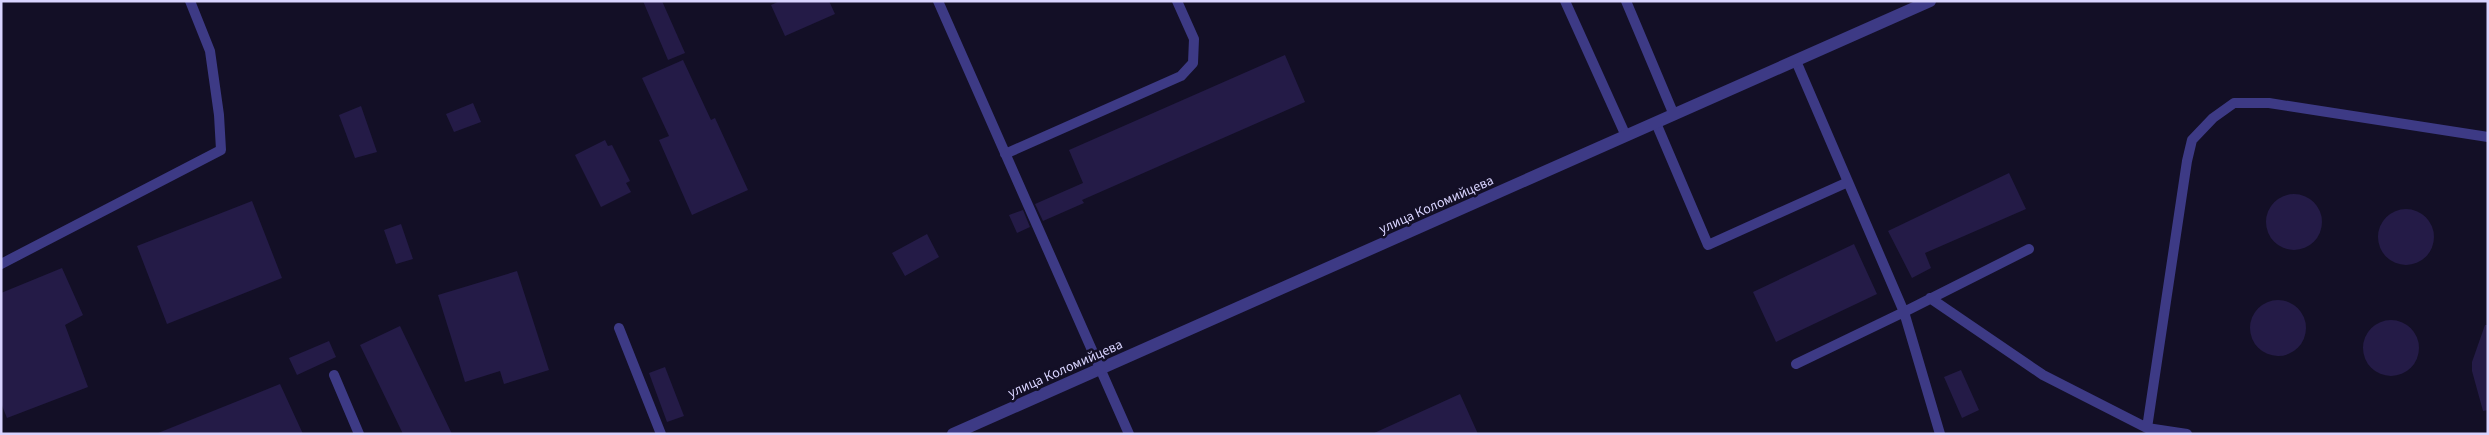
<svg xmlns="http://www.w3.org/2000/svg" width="2489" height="435" font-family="'Source Sans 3',sans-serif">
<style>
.building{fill:#241b47}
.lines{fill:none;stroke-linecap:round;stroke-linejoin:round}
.service{stroke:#3d3a85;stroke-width:10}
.tertiary{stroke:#3d3a85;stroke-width:12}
.labels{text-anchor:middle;stroke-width:5;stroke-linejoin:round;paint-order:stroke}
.street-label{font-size:14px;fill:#d9d4ff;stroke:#130f26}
</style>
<rect width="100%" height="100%" fill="#130f26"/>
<path class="building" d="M643,1H662L685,53L668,60Z
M780,1H829L835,14L785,36L771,5Z
M1285,55L1305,102L1082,200L1084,203L1043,221L1035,204L1083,183L1069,150Z
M683,60L711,120L715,118L748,190L692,215L659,140L669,136L642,78Z
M473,103L481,122L454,132L446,114Z
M361,106L377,152L355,158L339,115Z
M605,140L608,146L612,145L630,181L626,183L631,192L601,207L575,155Z
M2009,173L2026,209L1925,253L1931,268L1912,278L1888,231Z
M2266 222a28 28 0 1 1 56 0a28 28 0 1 1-56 0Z
M252,201L282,278L167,324L137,246Z
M2378 237a28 28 0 1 1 56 0a28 28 0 1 1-56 0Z
M1023,210L1030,227L1017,233L1009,215Z
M401,224L413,259L396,264L384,230Z
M927,234L939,257L905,276L892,253Z
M1854,244L1877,294L1776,342L1753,292Z
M62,268L83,315L65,325L88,387L7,418L1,403V293Z
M517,271L549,370L504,384L500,371L465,382L438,295Z
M2250 328a28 28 0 1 1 56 0a28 28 0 1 1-56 0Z
M2363 348a28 28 0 1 1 56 0a28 28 0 1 1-56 0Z
M2485,325H2488V410L2483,411L2472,371V362Z
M400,326L452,434H403L360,345Z
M329,341L336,357L297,375L289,358Z
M665,367L684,416L667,422L649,373Z
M1961,370L1979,410L1962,418L1944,377Z
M280,384L303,434H158V433Z
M1460,394L1478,434H1372Z"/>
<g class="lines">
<path class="service" d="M938,1L1129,434
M1565,1L1626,136
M1626,1L1674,115
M1796,61L1904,312L2029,249
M1656,123L1708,245L1848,182
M1005,154L1181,76L1193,63L1194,39L1177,1
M1,264L221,150L219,115L210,51L190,1
M1930,298L2043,375L2147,428L2187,161L2192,140L2213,118L2234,103H2269L2488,137
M619,328L661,434
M1796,364L1904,312L1940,434
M334,375L359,434
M2147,428L2187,434"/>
<path class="tertiary" d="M953,434L1930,1"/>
</g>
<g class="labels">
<g class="street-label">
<text transform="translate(1436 204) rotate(-24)" y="5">улица Коломийцева</text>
<text transform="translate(1065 368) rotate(-24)" y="5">улица Коломийцева</text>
</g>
</g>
<rect width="2489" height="435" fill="none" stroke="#d9d4ff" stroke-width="5"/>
</svg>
